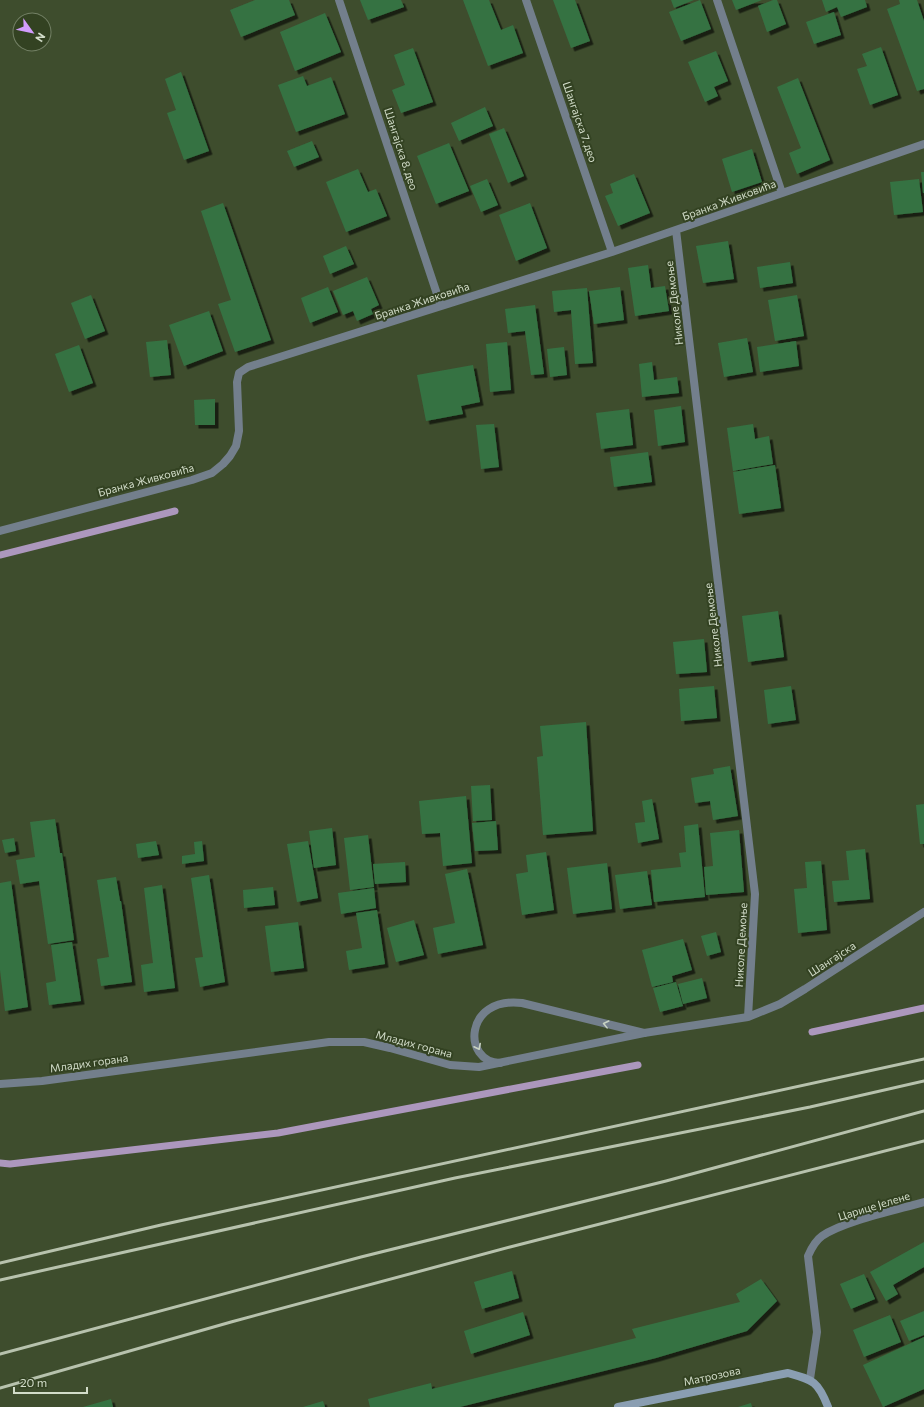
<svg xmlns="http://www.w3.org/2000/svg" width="924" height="1407" font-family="Commissioner,sans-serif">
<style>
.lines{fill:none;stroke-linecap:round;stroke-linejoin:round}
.stream{stroke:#ac97bd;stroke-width:7}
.building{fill:#357243;filter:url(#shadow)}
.lane{stroke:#737f8c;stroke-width:8}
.street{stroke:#737f8c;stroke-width:8}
.secondary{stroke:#8a9eb2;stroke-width:8}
.rail{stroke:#b7c2ad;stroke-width:3}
.oneway{stroke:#c8d3c3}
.labels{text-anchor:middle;stroke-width:4;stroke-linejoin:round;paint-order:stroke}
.street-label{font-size:11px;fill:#d2dcc9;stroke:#334222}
</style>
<defs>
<filter id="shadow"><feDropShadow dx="3.5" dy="3.5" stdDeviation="0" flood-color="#0009"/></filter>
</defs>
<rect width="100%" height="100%" fill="#3e4d2d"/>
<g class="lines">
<path class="stream" d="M0,555L175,511
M812,1032L924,1008
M0,1163L10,1164L278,1133L638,1065"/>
</g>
<path class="building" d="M255,0H289L295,15L241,37L230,10Z
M360,0H401L404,7L368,20Z
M463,0H489L501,30L513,25L523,53L488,66Z
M553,0H575L590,41L571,48Z
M671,0H694L674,8Z
M700,0L711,29L681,41L669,12Z
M732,0H762L736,10Z
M773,0H777L786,24L767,32L758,6Z
M822,0H865L867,7L841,17L837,7L826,12Z
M899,0H917L924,21V89L917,91L887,9L900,4Z
M834,12L841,35L814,44L806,22Z
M325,13L341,52L295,71L280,32Z
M881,47L898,95L870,105L857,69L867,66L862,54Z
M413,48L433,102L401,113L392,90L405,85L394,55Z
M716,51L728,81L714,87L718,96L705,102L688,62Z
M181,72L209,151L184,160L167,113L176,110L165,79Z
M303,76L307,86L331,77L345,114L296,132L278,85Z
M798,78L830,160L797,174L789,153L801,148L777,87Z
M485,107L493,126L459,141L451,123Z
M504,128L524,176L508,183L489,134Z
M312,141L319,157L294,167L287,151Z
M449,143L469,191L436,204L417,156Z
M752,149L762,182L732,192L722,159Z
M358,169L368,192L376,189L387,216L346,232L326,182Z
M921,172H924V193H923Z
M634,174L650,213L618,226L605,196L613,193L610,184Z
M487,179L498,205L481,212L470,186Z
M919,179L923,212L894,215L890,182Z
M223,203L271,340L235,352L218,304L231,300L201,211Z
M530,203L547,248L516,261L499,215Z
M728,241L734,279L703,283L696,246Z
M346,246L354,264L330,274L323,256Z
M790,262L793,283L760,288L757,267Z
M648,265L651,288L665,286L669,311L635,316L628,268Z
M367,277L379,305L371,309L373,314L357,321L353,311L343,315L333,291Z
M328,287L338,312L310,323L301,298Z
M620,287L624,320L594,324L589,291Z
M587,288L593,363L575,364L571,310L554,312L552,291Z
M91,295L105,331L85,339L71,303Z
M797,295L804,336L775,341L768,300Z
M535,305L544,374L531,375L525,331L508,333L505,309Z
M209,311L223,351L184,366L169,325Z
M747,338L753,372L724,377L718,343Z
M167,340L171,375L150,377L146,342Z
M796,341L799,366L760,372L757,347Z
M507,342L511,390L490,392L486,344Z
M79,345L93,383L69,392L55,354Z
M564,347L567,375L550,377L547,349Z
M652,362L654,380L677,377L679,393L642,397L639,364Z
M473,365L480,402L461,406L463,414L426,421L417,375Z
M215,399V425H195L194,400Z
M681,406L685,442L658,446L654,410Z
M629,409L633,445L601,449L596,413Z
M494,424L499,467L481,469L476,425Z
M753,424L755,439L769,436L773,464L733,471L727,428Z
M648,452L652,482L614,487L610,457Z
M775,465L781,508L739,514L733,472Z
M778,611L784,657L748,662L742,616Z
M704,639L707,672L676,674L673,642Z
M714,686L717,718L681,721L679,689Z
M791,686L796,720L768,724L764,690Z
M586,722L593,831L543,835L537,757L543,756L540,726Z
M730,766L738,816L713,820L710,801L695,803L691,778L714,774L713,769Z
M490,785L492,820L473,821L471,786Z
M466,796L472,863L443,866L440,833L422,834L419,801Z
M652,799L659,839L638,843L635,823L645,822L642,801Z
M924,804V844H920L916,805Z
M55,819L60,853H62L74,940L48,944L39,881L20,884L16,860L35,857L30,822Z
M496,821L498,850L475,851L472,823Z
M698,824L705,897L654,902L651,870L681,867L679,853L686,852L684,826Z
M332,828L336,865L314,868L309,831Z
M739,830L744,892L706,895L704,867L713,866L710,833Z
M368,835L374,887L350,890L344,838Z
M14,838L16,851L5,853L2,840Z
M156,841L159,855L138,858L136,844Z
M202,841L204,861L182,864V856L195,854L194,842Z
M308,841L318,898L297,902L287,844Z
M865,849L870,899L834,902L832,881L849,880L846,851Z
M546,852L554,910L522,915L516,874L528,872L526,855Z
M821,861L827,930L798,933L794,889L807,888L805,862Z
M405,862L406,882L375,884L373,864Z
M607,863L612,909L573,914L567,868Z
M467,869L483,945L438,954L433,928L455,923L445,874Z
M647,871L652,905L620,909L615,875Z
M209,875L225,982L200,987L195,958L203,957L191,878Z
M116,877L120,901H121L132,982L101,986L97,959L109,957L97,880Z
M11,881L28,1007L5,1011L0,970V883Z
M162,885L175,988L144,992L141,965L153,963L144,888Z
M273,887L275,905L244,908L243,890Z
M374,888L376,908L341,914L338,893Z
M377,910L385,964L349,970L346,951L362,948L356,913Z
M414,920L424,955L396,962L387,928Z
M298,922L304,968L271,972L265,926Z
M716,932L721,952L707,956L701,936Z
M683,939L692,970L672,976L673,982L652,987L642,950Z
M72,942L81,1001L49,1005L46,983L56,981L51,945Z
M702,978L707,998L683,1004L678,984Z
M676,982L683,1006L660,1012L653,988Z
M924,1242V1267L893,1285L898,1294L886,1301L870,1272Z
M512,1271L519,1298L482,1309L474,1282Z
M864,1274L875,1299L851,1309L840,1284Z
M761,1279L777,1301L747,1331L656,1358L460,1407H370L368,1399L431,1383L432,1389L636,1338L632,1329L740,1302L736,1294Z
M924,1311V1335L909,1341L900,1321Z
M523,1312L530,1335L471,1354L464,1331Z
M890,1315L901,1342L864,1357L853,1330Z
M924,1337V1389L883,1407L863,1365Z
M111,1399L113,1407H83Z
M323,1401L325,1407H303Z
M751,1403L752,1407H738Z"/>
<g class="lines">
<path class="lane" d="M500,1063C462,1062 464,996 522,1003L644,1033
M810,1379L817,1332L808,1256C811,1249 815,1241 822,1236C844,1221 896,1210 924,1202"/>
<path class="street" d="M339,0L441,306
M526,0L612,252
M717,0L782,193
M676,230L755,894L748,1017
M0,531L192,480L212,473L223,464L230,456L236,446L239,431L237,382L239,373L248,367L612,252L924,144
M0,1084L42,1081L329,1042H364L390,1048L450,1065L479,1067L644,1033L748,1017L780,1004L805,989L924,912"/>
<path class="secondary" d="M618,1407L788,1373C813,1380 818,1381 828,1407"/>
<path class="rail" d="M0,1263L161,1225L924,1059
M0,1280L455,1178L810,1107L924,1081
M0,1354L361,1257L666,1181L924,1111
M0,1388L231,1322L510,1247L924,1141"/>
</g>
<defs><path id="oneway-chevron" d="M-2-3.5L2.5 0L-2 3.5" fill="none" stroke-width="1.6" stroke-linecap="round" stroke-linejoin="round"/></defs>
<g class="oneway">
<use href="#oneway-chevron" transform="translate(606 1024) rotate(-166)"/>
<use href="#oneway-chevron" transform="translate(478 1047) rotate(63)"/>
</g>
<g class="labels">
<g class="street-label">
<text transform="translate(580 122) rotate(71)" y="4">Шангајска 7. део</text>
<text transform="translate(401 149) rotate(72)" y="4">Шангајска 8. део</text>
<text transform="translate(729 200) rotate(-20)" y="4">Бранка Живковића</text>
<text transform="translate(422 301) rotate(-18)" y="4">Бранка Живковића</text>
<text transform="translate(674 303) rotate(-97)" y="4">Николе Демоње</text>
<text transform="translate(146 480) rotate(-15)" y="4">Бранка Живковића</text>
<text transform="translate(713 625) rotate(-97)" y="4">Николе Демоње</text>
<text transform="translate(741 945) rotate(-87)" y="4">Николе Демоње</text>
<text transform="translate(832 959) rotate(-33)" y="4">Шангајска</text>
<text transform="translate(414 1044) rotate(15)" y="4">Младих горана</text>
<text transform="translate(89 1063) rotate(-8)" y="4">Младих горана</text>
<text transform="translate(874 1206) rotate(-17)" y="4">Царице Јелене</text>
<text transform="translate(712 1376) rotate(-12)" y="4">Матрозова</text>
</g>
</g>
<g transform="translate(32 32) rotate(123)"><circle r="19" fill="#334222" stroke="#738065"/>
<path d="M0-3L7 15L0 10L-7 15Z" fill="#d29cfd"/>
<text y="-6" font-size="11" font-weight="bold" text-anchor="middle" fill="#d2dcc9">N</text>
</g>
<path d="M14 1387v6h73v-6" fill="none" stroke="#d2dcc9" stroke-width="2"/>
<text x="20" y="1387" font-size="12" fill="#d2dcc9" stroke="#334222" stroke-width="3" paint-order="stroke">20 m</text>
</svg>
